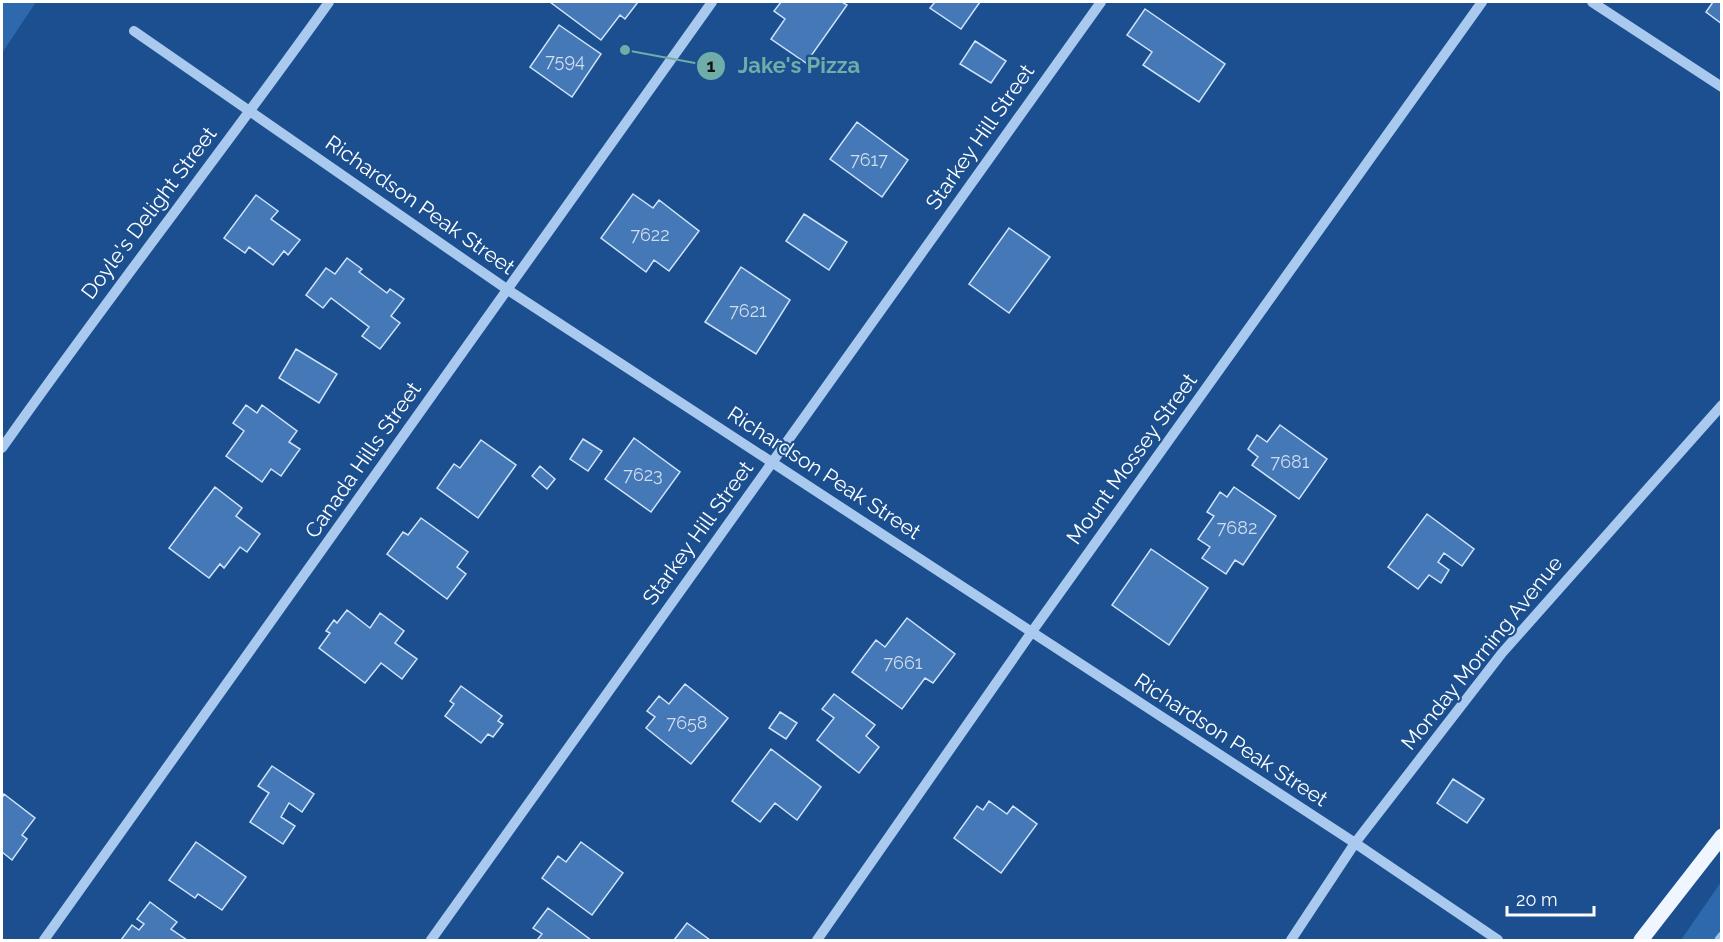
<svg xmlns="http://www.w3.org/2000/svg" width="1723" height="942" font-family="Raleway,sans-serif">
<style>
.green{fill:#2e69ad}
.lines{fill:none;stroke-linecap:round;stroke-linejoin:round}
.stream{stroke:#9cc4f0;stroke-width:9}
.building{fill:#4478b7;stroke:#cfe3fa;stroke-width:1.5}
.minor{stroke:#a9c9ee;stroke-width:10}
.major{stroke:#f0f6ff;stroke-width:15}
.labels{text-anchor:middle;stroke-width:4.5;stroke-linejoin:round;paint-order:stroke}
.number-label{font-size:18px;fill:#d0dded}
.street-label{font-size:21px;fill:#fff;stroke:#1b4f8f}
.leader{fill:none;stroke:#6fada8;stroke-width:2}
.callout-dot{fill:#6fada8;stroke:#1b4f8f;stroke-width:2}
.mark-label{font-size:18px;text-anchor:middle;font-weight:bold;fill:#111}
.callout-label{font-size:22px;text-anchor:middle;font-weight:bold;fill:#6fada8;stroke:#1b4f8f;stroke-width:4.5;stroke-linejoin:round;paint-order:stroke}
</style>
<rect width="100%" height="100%" fill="#1b4f8f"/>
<path class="green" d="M2,2H36L2,53Z
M1721,882V940H1681Z"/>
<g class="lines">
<path class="stream" d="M1719,940L1722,936"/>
</g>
<path class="building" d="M550,2H638L625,19L620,15L601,40Z
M781,2H842L847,5L806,63L771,39L785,19L774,11Z
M935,2H980L961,29L930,8Z
M1713,2H1722V24L1706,12Z
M1145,9L1225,64L1199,102L1143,65L1152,52L1127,35Z
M559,25L601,54L572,97L530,67Z
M975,41L1006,61L991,83L960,64Z
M857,122L908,160L882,197L830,159Z
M633,194L653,208L659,200L699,231L669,271L654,260L646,272L601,238Z
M256,195L278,211L271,219L300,240L288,255L284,251L273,265L249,247L245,253L224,238Z
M804,214L847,242L829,270L786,241Z
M1009,228L1050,257L1009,313L969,284Z
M347,258L362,269L359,272L387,293L390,289L404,299L391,316L400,323L380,349L362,336L369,327L331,298L323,308L306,295L326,268L335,274Z
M741,267L790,300L756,354L705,322Z
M296,349L337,374L319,403L279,378Z
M246,405L257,413L262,405L297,431L289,442L300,449L281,476L271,469L262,482L226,456L244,431L233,423Z
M1280,425L1327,459L1299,499L1252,465L1258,457L1248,449L1257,435L1267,442Z
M634,438L680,472L651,512L605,479Z
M583,439L602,451L588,471L570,459Z
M481,440L516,465L478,518L437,488L454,464L460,468Z
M540,466L555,479L547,489L532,476Z
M215,487L242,508L236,516L260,534L247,552L240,547L224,568L220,564L209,578L169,548Z
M1234,487L1276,516L1243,565L1235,560L1226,574L1202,558L1210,547L1198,539L1214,516L1207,512L1220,492L1227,497Z
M1427,514L1474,549L1462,566L1444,553L1438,562L1449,570L1441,583L1429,575L1418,589L1388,567Z
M421,518L468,552L457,567L466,574L447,599L387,554L403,532L408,535Z
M1151,549L1208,588L1169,645L1112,605Z
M347,610L370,628L380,613L404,631L395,643L417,659L402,679L381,663L365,683L319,648L330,633L326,631L334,620L337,623Z
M907,618L955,654L933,683L925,678L902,709L852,672L876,640L885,647Z
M685,684L728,718L691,764L646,728L655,717L647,711L659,696L669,704Z
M461,686L502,716L498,721L503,724L493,737L488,734L481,743L445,716L454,704L450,701Z
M834,694L875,725L866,736L879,747L859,773L817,740L834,718L822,709Z
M780,712L797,723L786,739L769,728Z
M771,749L821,787L797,820L775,803L760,822L732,801Z
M272,766L314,794L302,812L289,803L281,817L295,826L283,844L250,822L269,793L258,786Z
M1453,779L1484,799L1467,823L1437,803Z
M4,794L35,818L22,835L27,839L12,860L2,852V798Z
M989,801L1007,814L1013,806L1037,824L1001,873L954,838L977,806L983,810Z
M196,842L246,877L222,910L198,894L195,898L169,880Z
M581,842L623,873L592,915L542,878L558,856L566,862Z
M150,902L177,922L171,929L187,940H121L132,925L139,930L144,924L137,919Z
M548,908L591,940H537L542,934L533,928Z
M687,923L710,940H674Z"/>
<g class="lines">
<path class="minor" d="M1592,2L1722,87
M134,31L508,290L1355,843L1498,940
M2,448C108,297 222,152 329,2
M44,940L712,2
M431,940L1101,2
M817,940L1031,633L1482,2
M1291,940L1355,843L1502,653L1722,405"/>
<path class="major" d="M1641,940L1722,836"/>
</g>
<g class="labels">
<g class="number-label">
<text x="565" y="67">7594</text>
<text x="869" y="166">7617</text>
<text x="650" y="241">7622</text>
<text x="748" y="317">7621</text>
<text x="1290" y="468">7681</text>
<text x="643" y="481">7623</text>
<text x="1237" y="534">7682</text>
<text x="903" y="669">7661</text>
<text x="687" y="729">7658</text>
</g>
<g class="street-label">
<text transform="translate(980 137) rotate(-55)" y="7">Starkey Hill Street</text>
<text transform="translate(420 205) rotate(35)" y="7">Richardson Peak Street</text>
<text transform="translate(149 213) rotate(-53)" y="7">Doyle's Delight Street</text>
<text transform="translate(1132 459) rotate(-54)" y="7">Mount Mossey Street</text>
<text transform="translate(363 460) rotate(-55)" y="7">Canada Hills Street</text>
<text transform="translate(824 473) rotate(33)" y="7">Richardson Peak Street</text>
<text transform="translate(698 533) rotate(-54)" y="7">Starkey Hill Street</text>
<text transform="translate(1482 653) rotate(-51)" y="7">Monday Morning Avenue</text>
<text transform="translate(1231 740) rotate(33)" y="7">Richardson Peak Street</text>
</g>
</g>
<path class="leader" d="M625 50L711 66"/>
<g class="callout-dot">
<circle cx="625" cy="50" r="6"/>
<circle cx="711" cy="66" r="15"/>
</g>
<g class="mark-label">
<text x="711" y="72">1</text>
</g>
<g class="callout-label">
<text x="799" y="73">Jake's Pizza</text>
</g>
<rect width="1723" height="942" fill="none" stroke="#ffffff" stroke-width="6"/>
<path d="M1507 906v9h87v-9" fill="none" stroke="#ffffff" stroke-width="3"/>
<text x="1516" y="906" font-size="18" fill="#ffffff" stroke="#1b4f8f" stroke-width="4.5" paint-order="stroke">20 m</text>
</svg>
